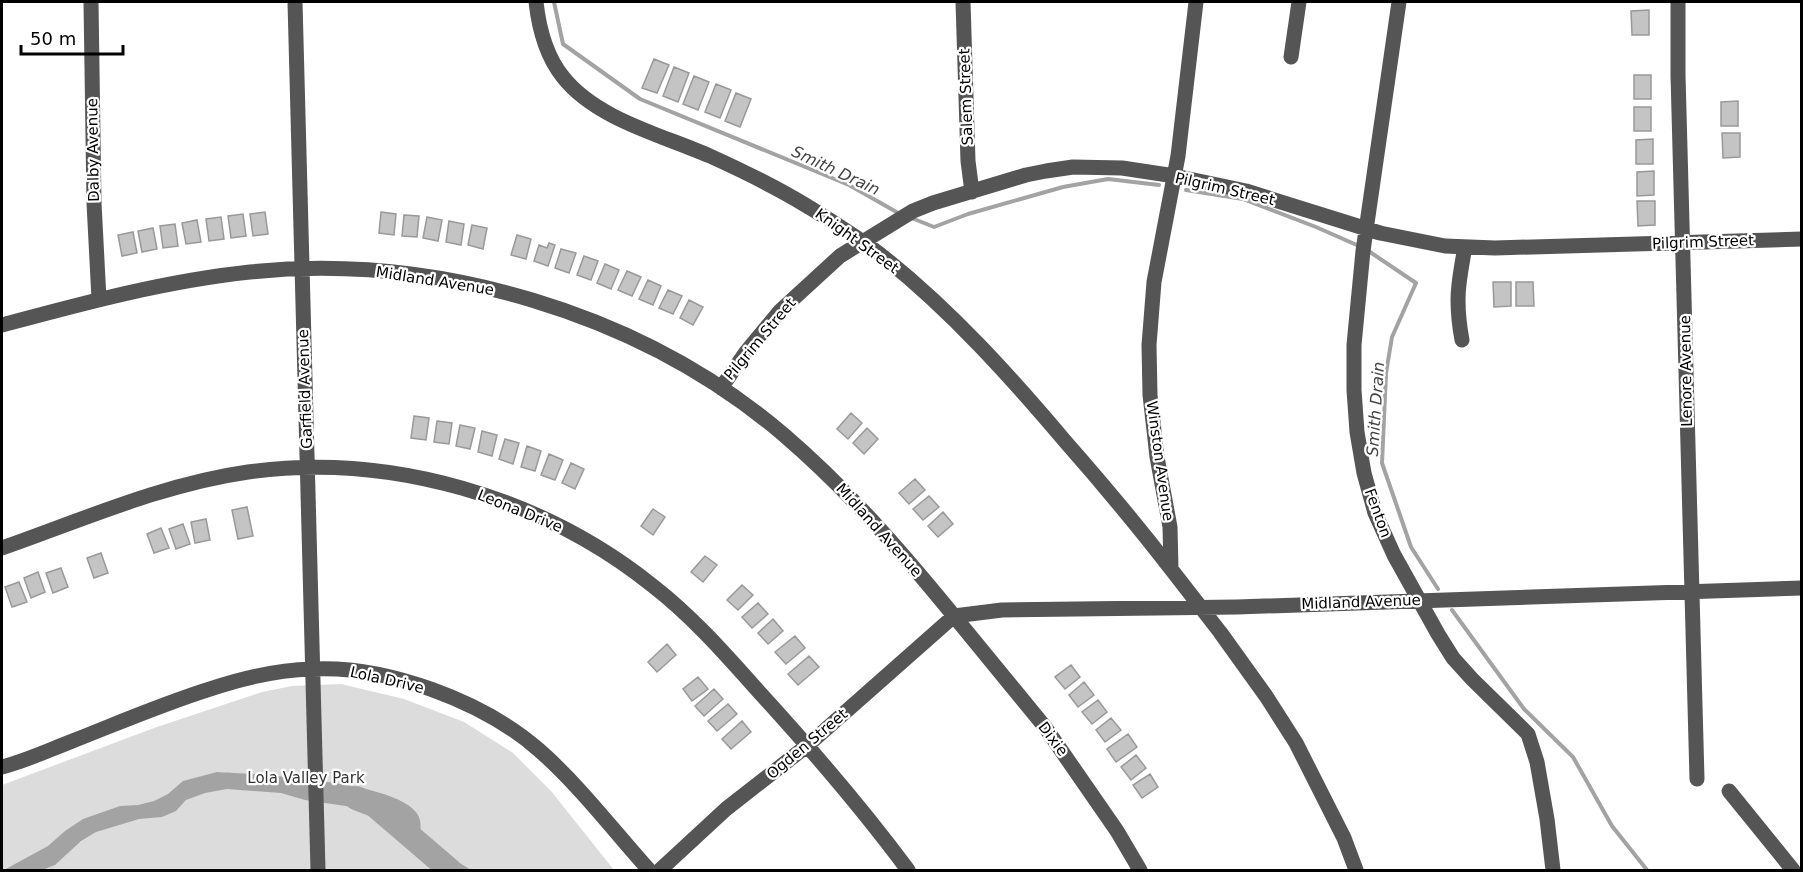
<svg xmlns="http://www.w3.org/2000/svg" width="1803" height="872" font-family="'DejaVu Sans',sans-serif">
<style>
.green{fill:#dcdcdc}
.water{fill:#a3a3a3}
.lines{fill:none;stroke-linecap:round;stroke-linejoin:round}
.stream{stroke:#a3a3a3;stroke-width:4}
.river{stroke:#a3a3a3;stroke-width:24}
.building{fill:#c4c4c4;stroke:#999;stroke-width:1.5}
.minor{stroke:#555;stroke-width:15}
.labels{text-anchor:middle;stroke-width:4.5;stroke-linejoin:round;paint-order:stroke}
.street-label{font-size:15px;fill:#000;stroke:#fff}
.park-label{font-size:15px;fill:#333;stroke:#fff}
.water-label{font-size:16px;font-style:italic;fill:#444;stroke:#fff}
</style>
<rect width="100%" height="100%" fill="#fff"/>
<path class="green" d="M341,684L404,699L464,722L513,753L551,791L614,870H2V785L154,728L262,692L292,686Z"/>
<path class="water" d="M217,772C255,774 400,781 418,815C421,821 421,827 420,833L442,852L471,870C442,870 430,872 409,849L405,828L398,820L373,810L305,800L281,793L227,789L205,793L186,800L176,811L162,817L139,819L96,832L81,841L55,865L42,870H4L48,846L65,831L83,819L120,806L138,805L154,801L168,794L183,781Z"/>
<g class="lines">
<path class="stream" d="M554,2L563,44L640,99L849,185L900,214
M1186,190L1243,199L1316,227L1359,246
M909,217L934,227L968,214L1063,187L1108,179L1159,185
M1367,250L1416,283L1392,337L1386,373L1382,463L1411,547L1438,589
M1452,610L1524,709L1573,757L1612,826L1647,870"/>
<path class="river" d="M356,798L374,805L450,870"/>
</g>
<path class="building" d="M1649,10V35H1632L1631,11Z
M654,59L669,65L657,93L642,88Z
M674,67L689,73L678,102L663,96Z
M1634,75H1651V99H1634Z
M694,76L709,82L698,110L683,104Z
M716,84L731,90L720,118L705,112Z
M736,93L751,99L740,127L725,121Z
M1738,101V126H1721V102Z
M1634,107H1651V131H1634Z
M1722,133H1740V157L1723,158Z
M1653,139V164H1636V140Z
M1654,171V195L1637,196V172Z
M1637,201H1655V225L1638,226Z
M265,212L268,234L253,236L250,214Z
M381,212L396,214L394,235L379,233Z
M243,214L246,236L231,238L228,216Z
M404,215L419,216L417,237L402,236Z
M221,217L224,239L209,241L206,219Z
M427,217L442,220L438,241L423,238Z
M197,220L201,242L186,244L182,223Z
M449,221L464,224L461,245L446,242Z
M175,224L178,246L163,248L160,226Z
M472,225L487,228L483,249L468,245Z
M153,228L157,249L142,252L138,231Z
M133,232L137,253L122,256L118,235Z
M517,235L531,239L526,259L511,255Z
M549,243L555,245L548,266L534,261L539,245L547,248Z
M561,249L576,253L569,273L555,268Z
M584,256L598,261L591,280L577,275Z
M605,264L619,270L611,289L597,283Z
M627,271L641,277L632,296L618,290Z
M648,280L661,286L653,305L639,299Z
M1493,282H1511V306L1494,307Z
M1516,282H1533L1534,306H1516Z
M668,290L682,296L673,314L659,308Z
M689,300L703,307L693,325L680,318Z
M851,413L862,423L848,439L837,429Z
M414,416L429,418L426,440L411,438Z
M437,421L452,423L449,444L434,442Z
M460,425L475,428L470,449L456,446Z
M867,428L878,439L864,454L853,443Z
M482,431L497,435L492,456L478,452Z
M505,439L519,443L513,464L499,459Z
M527,446L541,451L535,471L521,467Z
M549,454L563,460L555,480L541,475Z
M571,463L584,469L575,489L562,483Z
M915,479L925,490L909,504L899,493Z
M929,496L939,507L923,520L913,509Z
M247,507L253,536L238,539L232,510Z
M653,509L665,517L653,535L641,526Z
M943,512L953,524L938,537L928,526Z
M206,519L210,540L195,543L191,522Z
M183,524L190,544L176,549L169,529Z
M161,528L169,548L154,553L147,534Z
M101,553L108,573L94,578L87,558Z
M705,556L717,565L703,582L691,572Z
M61,568L68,587L53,593L46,573Z
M38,572L45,592L31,598L24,578Z
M19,582L27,602L12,607L5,587Z
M742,585L753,595L738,610L727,600Z
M758,603L768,614L752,628L742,617Z
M773,619L783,631L768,644L758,633Z
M795,636L805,648L786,664L775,652Z
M667,644L676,655L657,672L648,662Z
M809,656L819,667L798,685L788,674Z
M1071,665L1080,677L1065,689L1055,677Z
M698,677L708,689L692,701L683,689Z
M1084,682L1094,695L1078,707L1069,695Z
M714,689L723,699L704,716L695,706Z
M1098,700L1107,712L1092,724L1082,712Z
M728,704L737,714L717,731L708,721Z
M1111,718L1121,730L1105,742L1096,730Z
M742,721L751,732L731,749L722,739Z
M1128,734L1137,747L1116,762L1107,749Z
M1136,755L1146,768L1131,780L1121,767Z
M1150,774L1158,787L1142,798L1133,785Z"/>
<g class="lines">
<path class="minor" d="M91,2L94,203L99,299
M295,2L318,870
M536,2C539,29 546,56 563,77C596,119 662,135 710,156C743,171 776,187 807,206C833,222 861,239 886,259C952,312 1009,375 1064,440C1101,482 1137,525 1171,569
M963,2L968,161L972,192
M1196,2L1178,156L1154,282L1149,345L1150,395L1157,457L1170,527L1171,569L1220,632L1266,696L1296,743L1344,838L1356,870
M1399,2L1363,251L1354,345V390L1357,432L1364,473L1375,513L1394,555L1438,634L1453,658L1472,679L1528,734L1537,762L1547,819L1553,870
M1678,2V75L1697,779
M1291,57L1299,2
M2,325C84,303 165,281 250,272C436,253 640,312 784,435C847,489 901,551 954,616L1002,610L1237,607L1802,588
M1462,340C1455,302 1458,284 1465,247
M721,388L746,352L780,311L840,256L913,211L933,203L1026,175L1046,171L1073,167L1122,168L1175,176L1246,191L1380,233L1445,246L1495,248L1802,239
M2,548C82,520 163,484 248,472C390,452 542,497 653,586C693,617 726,655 760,693C812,750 862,808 908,870
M2,767C25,761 47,751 70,742C116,724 162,704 210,689C243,678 277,670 312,669C386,665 483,701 539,750C579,785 613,830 649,870
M1729,791L1793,870
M660,870L726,809L808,745L954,616L1045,727L1117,831L1140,870"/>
</g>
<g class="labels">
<g class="street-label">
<text transform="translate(966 97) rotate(-92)" y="5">Salem Street</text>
<text transform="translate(93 150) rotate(-91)" y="5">Dalby Avenue</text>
<text transform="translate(1225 189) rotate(13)" y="5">Pilgrim Street</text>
<text transform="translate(857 241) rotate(36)" y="5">Knight Street</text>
<text transform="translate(1703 242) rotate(-2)" y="5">Pilgrim Street</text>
<text transform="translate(435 281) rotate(9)" y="5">Midland Avenue</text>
<text transform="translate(760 339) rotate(-50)" y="5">Pilgrim Street</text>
<text transform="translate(1686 371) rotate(-91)" y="5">Lenore Avenue</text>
<text transform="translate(305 389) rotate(-92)" y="5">Garfield Avenue</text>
<text transform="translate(1160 461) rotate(82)" y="5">Winston Avenue</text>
<text transform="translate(520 511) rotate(22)" y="5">Leona Drive</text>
<text transform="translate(1378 513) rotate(70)" y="5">Fenton</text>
<text transform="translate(879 530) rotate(48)" y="5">Midland Avenue</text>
<text transform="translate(1361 602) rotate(-2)" y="5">Midland Avenue</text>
<text transform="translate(387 680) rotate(13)" y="5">Lola Drive</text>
<text transform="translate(1053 739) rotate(53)" y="5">Dixie</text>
<text transform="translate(807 744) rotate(-40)" y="5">Ogden Street</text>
</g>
<g class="park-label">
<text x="306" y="783">Lola Valley Park</text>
</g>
<g class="water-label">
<text transform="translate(836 170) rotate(25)" y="6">Smith Drain</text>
<text transform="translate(1375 409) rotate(-86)" y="6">Smith Drain</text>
</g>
</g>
<rect width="1803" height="872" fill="none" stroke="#000000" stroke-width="6"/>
<path d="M21 45v9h102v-9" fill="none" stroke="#000000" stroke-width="3"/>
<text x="30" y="45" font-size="18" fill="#000000" stroke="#ffffff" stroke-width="4.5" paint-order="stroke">50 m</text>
</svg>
